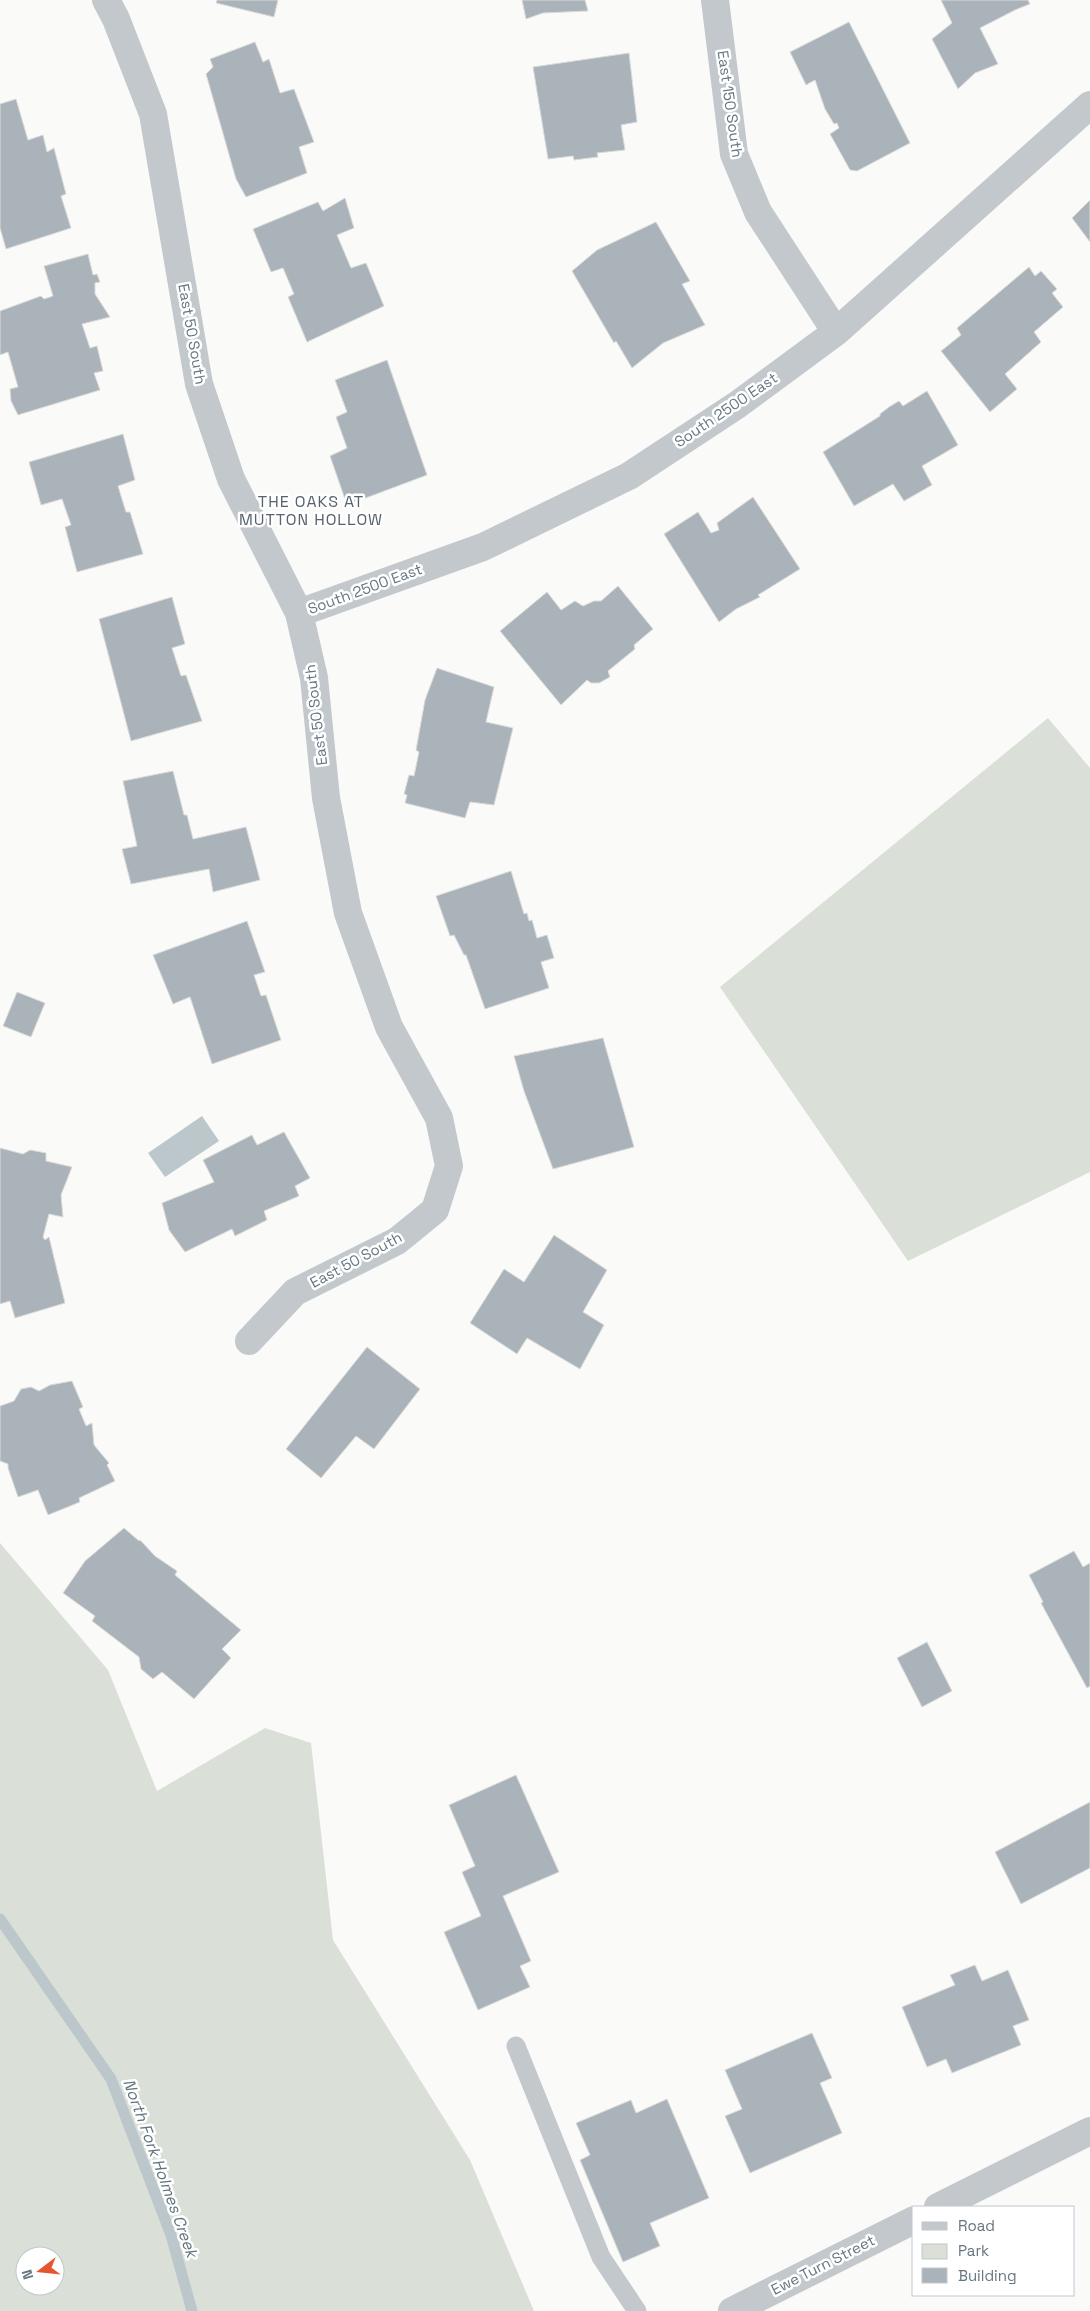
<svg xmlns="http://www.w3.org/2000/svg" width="1090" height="2311" font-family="'Space Grotesk',sans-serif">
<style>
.green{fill:#dadfd7;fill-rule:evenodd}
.water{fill:#bbc7cb}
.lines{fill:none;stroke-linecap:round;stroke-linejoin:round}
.stream{stroke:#bbc7cb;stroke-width:11}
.building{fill:#aab3b9;stroke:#dcdcda}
.lane{stroke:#c3c8cc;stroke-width:19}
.street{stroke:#c3c8cc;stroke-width:28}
.labels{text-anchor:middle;stroke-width:5;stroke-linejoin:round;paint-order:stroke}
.street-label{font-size:15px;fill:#657683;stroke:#fff}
.neighbourhood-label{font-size:16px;letter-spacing:1px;fill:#57646e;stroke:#fff}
.water-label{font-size:16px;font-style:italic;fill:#60757c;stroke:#fff}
</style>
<rect width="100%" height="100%" fill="#fafaf8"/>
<path class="green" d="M1048,718L1090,768V1172L908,1261L720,987Z
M0,1543L108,1670L157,1791L265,1728L311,1743L333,1940L470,2160L534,2311H0ZM25,2256H55V2286H25Z"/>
<path class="water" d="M202,1116L219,1141L165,1177L148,1153Z"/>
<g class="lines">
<path class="stream" d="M0,1919L111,2079L171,2235L192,2311"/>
</g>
<path class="building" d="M217,0H278L274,17L216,3Z
M522,0H585L588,11L543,13L526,19Z
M941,0H1028L1030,4L1015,10L980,28L998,64L975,73L958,89L932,39L952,23Z
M849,22L910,143L857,171L850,170L830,134L839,128L837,123L834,124L825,109L815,80L806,85L790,52Z
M255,42L263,62L269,59L280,93L294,89L314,142L299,147L307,173L246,197L236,179L206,74L213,67L210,59Z
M629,53L637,122L621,125L625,150L597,153L598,157L574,160L573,156L548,159L533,67Z
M16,99L28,140L43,135L47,152L54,148L66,194L61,196L71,228L6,249L0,228V104Z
M345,198L354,228L337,235L351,268L366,263L384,306L307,342L288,297L294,294L283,268L271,272L253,229L318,202L323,211Z
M1090,200V242L1072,218Z
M656,222L690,281L682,284L705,325L663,343L632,368L616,341L614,343L572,271L597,250Z
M88,254L93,275L97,274L100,282L95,283V294L110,317L82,324L90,348L97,346L103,371L94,373L100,390L18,415L11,401L10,389L18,387L8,352L0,355V311L41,296L44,299L53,296L44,266Z
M1029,267L1035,276L1041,271L1057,289L1052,293L1063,307L1034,332L1041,342L1005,374L1017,389L990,412L941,351L961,335L957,328Z
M387,360L427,475L347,505L330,456L347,448L336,417L347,412L335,380Z
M927,391L958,445L922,466L932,485L904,501L893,484L854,506L823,452L880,416V414L889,407L899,401L903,406Z
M123,434L135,480L118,486L126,512H130L143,554L77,572L65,527L71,525L62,499L41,505L29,462Z
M753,497L800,569L758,595L760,597L736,609L719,622L664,534L698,512L711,533L719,530L717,523Z
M618,586L653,629L634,645L635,649L608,671L610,677L599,683H591L587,680L561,705L500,631L547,592L561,610L575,601L583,606L594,601H601Z
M172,597L185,644L172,648L181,676L186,675L202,721L131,741L99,619Z
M437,668L494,687L486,722L513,728L494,805L470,802L465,818L405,803L407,795L404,794L409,775L414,776L419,752L416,750L425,700Z
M173,771L184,815H187L193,839L246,827L260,880L213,892L209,869L131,884L122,849L137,846L123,781Z
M511,871L524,914L527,913L529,921L532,920L537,938L547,935L554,958L541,962L549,988L485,1009L466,955H464L454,935L450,936L436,896Z
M247,921L265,972L254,975L261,996L266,995L281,1040L212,1064L190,997L173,1004L153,955Z
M17,992L45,1003L31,1037L3,1026Z
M603,1038L634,1147L553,1169L524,1091L514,1056Z
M284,1132L310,1178L295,1186L299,1196L264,1211L267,1220L235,1236L232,1229L185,1252L169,1230L162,1203L214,1182L203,1160L252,1135L257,1145Z
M0,1148L23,1154L30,1150L46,1153V1161L72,1167L61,1195L63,1217L49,1214L43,1237L45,1240L49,1237L65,1303L15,1318L10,1301L0,1304Z
M554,1235L607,1270L583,1312L604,1325L580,1369L527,1338L517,1354L470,1323L504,1269L524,1282Z
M367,1347L420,1389L374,1449L356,1436L321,1478L286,1449Z
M72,1381L83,1407L79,1409L86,1426L92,1423L94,1445L109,1463L107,1465L115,1481L79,1498L80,1502L48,1515L38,1490L18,1497L8,1468V1464L0,1461V1406L14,1401L21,1389L31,1387L39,1391L50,1385Z
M124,1528L139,1541L140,1540L155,1556L177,1571L175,1575L241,1630L222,1649L231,1658L194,1699L162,1672L153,1679L141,1669L139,1657L92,1621L95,1616L63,1593L85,1561Z
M1074,1551L1083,1567L1090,1563V1686L1087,1688L1041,1603L1043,1602L1029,1575Z
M927,1642L952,1691L922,1707L897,1658Z
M516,1775L559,1872L503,1896L531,1961L520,1966L530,1987L478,2010L444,1932L481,1916L462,1872L475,1866L449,1805Z
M1090,1802V1868L1021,1904L995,1852Z
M975,1965L982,1981L1008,1970L1029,2020L1013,2026L1021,2045L952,2073L946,2059L927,2067L902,2007L955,1985L950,1975Z
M812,2033L832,2078L820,2083L842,2133L750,2173L725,2116L742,2109L725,2070Z
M667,2099L709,2198L650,2223L660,2246L623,2262L580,2160L590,2155L576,2123L631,2100L636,2113Z"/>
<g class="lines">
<path class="lane" d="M516,2046L601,2257L637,2311"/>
<path class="street" d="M106,0L116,19L153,114L199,384L231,479L299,613L314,678L326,798L348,913L389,1027L439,1118L449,1166L435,1210L397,1241L295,1292L249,1341
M715,0L734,154L758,212L836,332
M299,613L483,547L629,476L737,405L836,332L1090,105
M938,2207L1090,2131
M732,2311L914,2220"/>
</g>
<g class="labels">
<g class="street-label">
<text transform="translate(730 104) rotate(82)" y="5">East 150 South</text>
<text transform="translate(192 334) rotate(80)" y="5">East 50 South</text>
<text transform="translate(726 410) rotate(-34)" y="5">South 2500 East</text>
<text transform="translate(365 589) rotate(-20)" y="5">South 2500 East</text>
<text transform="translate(316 715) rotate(-97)" y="5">East 50 South</text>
<text transform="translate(356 1260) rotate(-28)" y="5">East 50 South</text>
<text transform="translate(823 2265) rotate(-27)" y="5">Ewe Turn Street</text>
</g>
<g class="neighbourhood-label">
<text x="311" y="507">THE OAKS AT<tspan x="311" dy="18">MUTTON HOLLOW</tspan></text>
</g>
<g class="water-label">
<text transform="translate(161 2168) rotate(70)" y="6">North Fork Holmes Creek</text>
</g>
</g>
<rect x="912" y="2206" width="162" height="90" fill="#ffffff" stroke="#c1c8cd"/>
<rect x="922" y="2222" width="25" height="8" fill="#c3c8cc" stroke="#c1c8cd"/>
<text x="958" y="2231" font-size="15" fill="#657683">Road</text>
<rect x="922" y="2244" width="25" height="15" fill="#dadfd7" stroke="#c1c8cd"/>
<text x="958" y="2256" font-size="15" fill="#657683">Park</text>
<rect x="922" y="2268" width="25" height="15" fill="#aab3b9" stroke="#c1c8cd"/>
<text x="958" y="2281" font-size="15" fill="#657683">Building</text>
<g transform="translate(40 2271) rotate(254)"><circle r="24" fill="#ffffff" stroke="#c1c8cd"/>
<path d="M0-4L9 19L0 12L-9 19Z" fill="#e4572e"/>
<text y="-8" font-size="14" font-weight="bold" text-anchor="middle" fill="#657683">N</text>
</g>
</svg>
